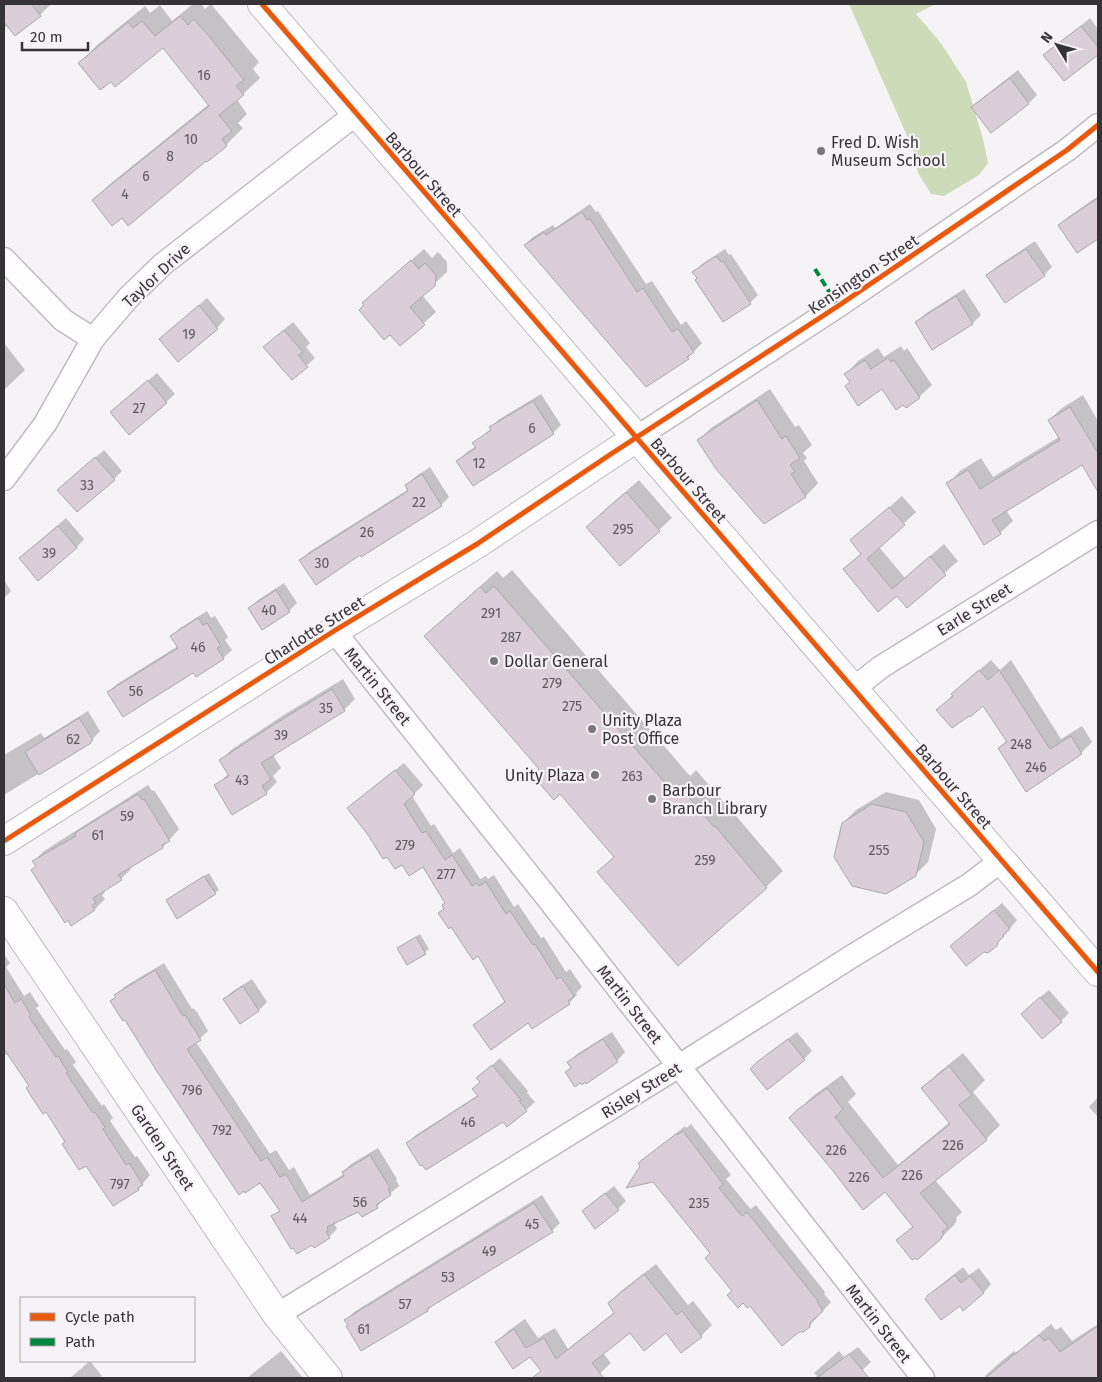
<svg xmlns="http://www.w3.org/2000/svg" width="1102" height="1382" font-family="'Fira Sans',sans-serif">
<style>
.forest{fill:#cedbb8}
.shadow{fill:#0003}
.building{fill:#daced9;stroke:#aba8aa}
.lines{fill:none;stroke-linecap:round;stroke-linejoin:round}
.minor-casing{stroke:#bdbbbd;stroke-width:25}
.tertiary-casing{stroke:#bdbbbd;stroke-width:30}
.minor{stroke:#fefdfe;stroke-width:22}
.tertiary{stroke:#fefdfe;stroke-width:28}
.quiet{stroke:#00873e;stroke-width:4;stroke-dasharray:8 4;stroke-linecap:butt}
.cycleway-casing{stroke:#f7f2f7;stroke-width:8}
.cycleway{stroke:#e8590c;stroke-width:5}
.poi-dot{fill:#797679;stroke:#f7f2f7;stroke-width:2}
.labels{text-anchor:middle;stroke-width:4.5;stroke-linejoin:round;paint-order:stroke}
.number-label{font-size:14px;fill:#5e5a5e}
.poi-label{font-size:16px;fill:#353335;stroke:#f7f2f7;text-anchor:start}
.street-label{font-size:16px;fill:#353335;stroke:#f7f2f7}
</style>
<rect width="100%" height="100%" fill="#f6f3f6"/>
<path class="forest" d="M849,4H936L916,14L940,42L966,82L983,139L988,163L979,175L944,196L931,194L918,173L912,147Z"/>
<path class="shadow" d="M4,4H51L40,15L8,25L4,28Z
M193,4H201L205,9L211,4L259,62L253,69L260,78L237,100L247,114L238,123L243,128L226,145L123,216L93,200L110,184L209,104L163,46L111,80L80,63L96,46L145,6L150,13L160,5L172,21Z
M1090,18L1098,29V53L1064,80L1045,55Z
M1018,70L1037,95L1029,103L991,131L973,107L981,99Z
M1098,196V237L1077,251L1059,225L1068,217Z
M590,204L596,212L598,211L646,284L652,281L681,325L686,321L702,343L688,358L646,385L525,245L533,237L553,225L555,228Z
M1035,241L1052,267L1044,275L988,276L996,267Z
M424,249L432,258L438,252L447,262V272L422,295L436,312L400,345L390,333L376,291Z
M725,249L729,255L731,254L758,295L750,303L698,278L694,272L702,264Z
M964,289L981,315L973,323L933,348L916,322L925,314Z
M207,298L225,319L217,328L169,331Z
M293,322L310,343L306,347L315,358L293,378L273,339Z
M4,343L25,370L4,390Z
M901,346L904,351L907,348L932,385L919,397L851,381L846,374L858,361L878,348L884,357Z
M157,373L175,394L130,434L120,404Z
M770,389L795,427L799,425L812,445L803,453L807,458L804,461L818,483L806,496L765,522L699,440L711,428Z
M541,394L561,425L553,433L458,461L466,453L476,446L474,443L491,429V427L498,420Z
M1083,395L1098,421V472L1091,477L1083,463L1006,510L1013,521L1000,533L948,484L960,471L981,458L993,477L1059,437L1049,420L1062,408Z
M104,450L122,471L114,479L67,482Z
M430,467L449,497L441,505L361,554L301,560L309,552L409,489L407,485L415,477Z
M639,480L672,518L621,564L600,514Z
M902,496L916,512L879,547L905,578L944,544L958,561L908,606L897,594L844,569L862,553L852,540Z
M66,518L84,539L76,548L29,550Z
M512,570L690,776L696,770L732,812V811L783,871L766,887L598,872L615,856L425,636L497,571L503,578Z
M4,580L11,591L4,598Z
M284,583L297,603L289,611L249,609L258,600Z
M207,611L211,618L215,616L228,637L225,640L232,650L223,658L194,671L109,692L117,684L178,646L172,636L180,628Z
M991,660L1000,670L1011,660L1061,739L1082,726L1092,742L1081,753L999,748L1007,740L984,705L938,710L964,683Z
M343,679L355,699L344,710L273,755L281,768L273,776L277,782L266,793L216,786L229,773L221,760L231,750L282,716Z
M88,711L100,731L90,742L4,795V755L41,733L44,738Z
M404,763L423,785L412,796L431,826L434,824L453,853L460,848L480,879L486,876L488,879L494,875L514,907L518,904L541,938L544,937L566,972L570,969L582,987L576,993L577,995L569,1003L475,1025L505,1001L478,955L440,913L445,908L446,902L423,865L357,800Z
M148,785L152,791L154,790L179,829L163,847L129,867L131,869L121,879L104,890L105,892L102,895L105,899L95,909L72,924L34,861L44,851Z
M886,792L919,800L936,829L928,862L915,875L843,823L856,810Z
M209,873L219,890L178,917L171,897Z
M1002,903L1017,920L996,945L960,938Z
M420,934L429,949L408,964L403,945Z
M4,954L10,963L6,967L24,996L30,992L39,1006L36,1008L65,1050L67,1049L76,1062L73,1065L102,1106L104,1104L113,1118L110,1121L135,1157L137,1156L150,1175L138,1189L86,1164L67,1141L8,1053L6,1055L4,1053Z
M164,963L192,1009L193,1008L197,1012L208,1031L196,1042L270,1154L276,1150L289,1170L294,1167L310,1195L344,1174L343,1172L351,1164L378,1148L397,1179L396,1180L399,1186L385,1198L377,1207L362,1216L359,1210L334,1223L337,1229L329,1237L273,1217L280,1210L260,1181L239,1193L112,1001L124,987Z
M252,979L267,1002L259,1010L240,1022L225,999L233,991Z
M1049,990L1069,1013L1061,1021L1030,1006Z
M612,1032L625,1052L617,1061L567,1072L572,1067L569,1062L577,1054Z
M797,1032L812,1051L804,1059L752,1069L767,1054Z
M963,1053L985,1080L973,1092L1000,1125L986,1139L935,1180L962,1212L956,1218L957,1219L955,1224L941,1238L898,1241L914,1225L886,1190L790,1118L813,1096L842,1075L856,1094L848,1102L898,1165L950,1122L923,1088L937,1074Z
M500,1058L528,1091L527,1093L535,1102L526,1110L503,1120L408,1143L416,1135L478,1095L481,1081L478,1078Z
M1098,1097V1117L1089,1107Z
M691,1124L731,1175L726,1179L748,1206L751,1209L756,1205L825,1292L824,1294L831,1302L809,1326L750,1304L733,1291L711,1253L640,1163L685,1126L686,1128Z
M614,1186L626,1201L618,1209L583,1211Z
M542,1195L560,1223L552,1231L436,1302L428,1310L349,1325L346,1320L354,1312Z
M656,1264L688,1305L693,1301L712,1325L701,1336L666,1332L630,1331L603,1353L611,1363L595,1378H549L531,1355L497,1342L508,1331L525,1319L538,1338L555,1328L568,1349L615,1312L609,1303L620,1292Z
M963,1267L969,1275L979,1268L991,1284L981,1296L960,1305L929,1296L938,1287Z
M1051,1324L1056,1330L1061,1327L1072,1341L1098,1324V1378H987L985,1376L997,1365L1014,1351L1016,1353Z
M858,1347L871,1362L854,1378H815L817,1376L814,1373L839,1351L844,1357Z
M281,1351L303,1378H247Z
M90,1361L102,1376L99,1378H70Z"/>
<path class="building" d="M4,4H31L41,16L15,36L4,22Z
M180,16L188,25L194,19L212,40L244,80L236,86L244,95L219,115L232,131L222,139L227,146L207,162L206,161L128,226L122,218L112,226L92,200L209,106L163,48L115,87L111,82L100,90L78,63L128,22L133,28L142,21L155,36Z
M1081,26L1098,47V55L1064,81L1043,55Z
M1010,78L1029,104L991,133L971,107Z
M1098,198V239L1077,253L1058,225Z
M582,212L587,220L590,219L637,292L643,288L672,332L678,329L694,352L687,357L689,359L646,387L524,245L544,232L546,235Z
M1026,249L1045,276L1005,303L986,275Z
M716,256L721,262L723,261L751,304L723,322L695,280L697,278L692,272Z
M411,260L419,269L425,263L436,275L435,286L410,307L425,325L400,346L390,335L384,340L359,310L364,305L362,303Z
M956,296L973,324L932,350L915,322Z
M199,305L218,329L178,362L159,339Z
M284,330L303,352L298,355L308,367L292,380L263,347Z
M888,358L891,362L894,360L920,398L906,408L903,405L896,410L882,389L858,406L845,386L850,382L844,374L865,360L871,369Z
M148,380L167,403L129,435L110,412Z
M757,400L782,439L786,436L800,458L790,465L795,472L791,474L806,497L764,524L716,469L697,440Z
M533,401L554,434L473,486L456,461L476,448L472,443L491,430L489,427Z
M1070,407L1098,453V492L1082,465L992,520L1001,534L984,545L946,483L968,470L980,489L1060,440L1048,420Z
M95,457L115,480L77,512L57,490Z
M422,474L442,506L361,557L360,555L316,585L299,560L408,491L405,485Z
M626,492L660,531L620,566L586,527Z
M889,507L905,525L867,559L892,589L930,556L946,575L907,608L897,596L878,612L843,569L861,554L850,540Z
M58,526L77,548L38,581L19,558Z
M494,586L672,791L679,786L714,827L715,826L767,888L678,966L597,872L614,857L560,794L554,800L532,775L539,769L424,636L480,587L486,593Z
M276,590L290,612L262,630L248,608Z
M198,618L203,625L207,623L221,646L217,648L224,659L196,677L193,673L123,717L107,692L178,648L170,636Z
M979,670L988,680L999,670L1050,749L1071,736L1082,754L1026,792L998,748L1007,742L983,706L970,717L969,716L952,728L936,710L953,696L951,694Z
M332,689L345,711L261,763L271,779L262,786L267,794L232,815L214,785L229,776L219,760L270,727Z
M79,718L93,740L90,742L91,743L39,775L25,752Z
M395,770L415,794L404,804L422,833L426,831L445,860L452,855L472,886L477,883L479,886L486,882L506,914L510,911L533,945L535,944L557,979L561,977L574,996L568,1001L570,1004L532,1029L528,1023L491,1050L473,1025L505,1002L478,956L473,960L451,927L449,929L438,913L444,909L442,905L445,903L423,867L409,876L402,865L395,869L387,857L383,859L368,835L347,808Z
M138,794L142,800L144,799L170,841L162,845L163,848L118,875L122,880L93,898L96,903L92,905L95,910L71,926L68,920L65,923L31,870L36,866L32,861L76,836L75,833Z
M872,804L906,812L924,842L916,876L886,894L852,886L834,857L842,823Z
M204,876L216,894L177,919L166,900Z
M994,910L1010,929L1003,935L1004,936L998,942L997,946L988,953L984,952L966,966L950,946Z
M416,937L426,954L407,965L397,948Z
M155,970L183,1016L185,1015L189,1021L201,1040L187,1049L261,1161L267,1157L280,1177L286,1174L302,1202L344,1176L342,1172L370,1155L390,1188L388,1189L391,1195L376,1205L378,1208L362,1217L358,1212L327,1227L328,1230L326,1232L330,1238L314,1248L312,1245L297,1254L293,1248L291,1249L271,1216L280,1211L260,1183L245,1193L244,1191L239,1195L156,1070L125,1020L123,1021L110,1001L116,997L114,995Z
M4,984L15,1003L21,999L31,1015L29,1017L56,1057L58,1056L68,1072L66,1073L93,1113L95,1112L105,1127L103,1129L126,1165L129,1163L143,1185L138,1188L139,1190L113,1206L86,1166L79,1170L62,1144L65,1142L46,1112L43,1114L33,1099L26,1088L29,1086L4,1049Z
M243,986L259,1011L240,1024L223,999Z
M1040,997L1062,1022L1042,1039L1021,1014Z
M603,1039L618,1062L586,1084L585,1082L582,1085L580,1083L575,1087L565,1072L571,1068L567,1062Z
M788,1039L805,1060L767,1090L750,1069L757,1062Z
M492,1065L521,1100L519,1101L527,1111L507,1127L503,1122L426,1170L422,1165L420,1166L406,1143L478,1096L472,1089L480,1082L476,1078Z
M949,1066L972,1095L959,1105L987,1140L920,1193L948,1227L942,1232L944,1234L941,1237L942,1238L917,1260L915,1258L912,1260L896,1240L913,1227L885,1192L863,1210L833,1171L789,1118L797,1110L827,1088L843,1109L835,1117L883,1178L950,1124L921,1088Z
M683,1131L723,1184L719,1188L740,1214L742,1216L747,1212L818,1301L817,1302L823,1311L810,1323V1327L803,1332H799L782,1346L750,1306L747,1308L743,1303L738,1308L727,1295L732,1291L705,1258L710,1253L653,1182L626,1188L640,1166L638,1163L676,1134L677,1135Z
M605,1193L619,1210L595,1229L582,1211Z
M534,1203L553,1232L427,1309L428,1311L361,1351L346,1326L348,1325L344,1320Z
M644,1274L677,1315L682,1311L702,1337L681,1353L666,1333L644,1351L630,1333L592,1363L604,1378H532L541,1371L530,1357L513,1369L495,1342L514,1329L526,1348L544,1338L556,1359L614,1313L608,1303Z
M955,1275L961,1283L970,1276L984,1293L963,1311L960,1306L941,1320L925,1299L928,1295Z
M1098,1326V1378H985L1039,1335L1044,1341L1049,1338L1060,1352Z
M849,1354L869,1378H817Z"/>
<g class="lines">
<g class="minor-casing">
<path id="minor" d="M4,259L63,320L93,339
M636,438L838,306L1067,150L1098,125
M4,479L45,424L93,339L128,298L163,264L356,114
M334,631L545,895L923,1378
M853,689L881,667L1098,532
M277,1315L679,1066L854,955L969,885L1002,860"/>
</g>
<g class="tertiary-casing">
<path id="tertiary" d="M262,4L1098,972
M4,841L334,631L477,544L636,438
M4,911L277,1315L328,1378"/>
</g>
<use href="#minor" class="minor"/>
<use href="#tertiary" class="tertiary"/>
<path class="quiet" d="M815,269L838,306"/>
<g class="cycleway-casing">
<path id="cycleway" d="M262,4L1098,972
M4,841L334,631L477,544L611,454L838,306L1067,150L1098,125"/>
</g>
<use href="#cycleway" class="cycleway"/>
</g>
<g class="poi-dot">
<circle cx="821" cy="151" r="5"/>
<circle cx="494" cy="661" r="5"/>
<circle cx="592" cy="729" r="5"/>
<circle cx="595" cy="775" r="5"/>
<circle cx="652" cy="799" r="5"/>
</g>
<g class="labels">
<g class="number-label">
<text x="204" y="80">16</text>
<text x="191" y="144">10</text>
<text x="170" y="161">8</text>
<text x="146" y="181">6</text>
<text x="125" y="199">4</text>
<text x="189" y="339">19</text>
<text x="139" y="413">27</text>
<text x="532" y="433">6</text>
<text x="479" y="468">12</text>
<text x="87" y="490">33</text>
<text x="419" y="507">22</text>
<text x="623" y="534">295</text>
<text x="367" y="537">26</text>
<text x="49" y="558">39</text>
<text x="322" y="568">30</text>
<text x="269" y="615">40</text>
<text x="491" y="618">291</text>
<text x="511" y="642">287</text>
<text x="198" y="652">46</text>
<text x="552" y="688">279</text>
<text x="136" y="696">56</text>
<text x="572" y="711">275</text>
<text x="326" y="713">35</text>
<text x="281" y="740">39</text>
<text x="73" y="744">62</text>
<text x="1021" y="749">248</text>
<text x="1036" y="772">246</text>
<text x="632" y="781">263</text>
<text x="242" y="785">43</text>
<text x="127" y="821">59</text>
<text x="98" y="840">61</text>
<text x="405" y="850">279</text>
<text x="879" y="855">255</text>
<text x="705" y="865">259</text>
<text x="446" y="879">277</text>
<text x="192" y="1095">796</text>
<text x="468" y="1127">46</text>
<text x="222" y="1135">792</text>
<text x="953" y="1150">226</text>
<text x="836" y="1155">226</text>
<text x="912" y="1180">226</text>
<text x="859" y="1182">226</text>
<text x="120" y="1189">797</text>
<text x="360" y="1207">56</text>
<text x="699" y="1208">235</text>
<text x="300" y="1223">44</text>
<text x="532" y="1229">45</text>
<text x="489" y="1256">49</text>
<text x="448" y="1282">53</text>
<text x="405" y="1309">57</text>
<text x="364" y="1334">61</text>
</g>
<g class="poi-label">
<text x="831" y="148">Fred D. Wish<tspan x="831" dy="18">Museum School</tspan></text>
<text x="504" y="667">Dollar General</text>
<text x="602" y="726">Unity Plaza<tspan x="602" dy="18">Post Office</tspan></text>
<text x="585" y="781" text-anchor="end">Unity Plaza</text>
<text x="662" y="796">Barbour<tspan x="662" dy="18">Branch Library</tspan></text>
</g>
<g class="street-label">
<text transform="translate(424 174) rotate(49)" y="6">Barbour Street</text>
<text transform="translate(863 274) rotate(-34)" y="6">Kensington Street</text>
<text transform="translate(156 275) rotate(-43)" y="6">Taylor Drive</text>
<text transform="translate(689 480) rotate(49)" y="6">Barbour Street</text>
<text transform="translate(974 609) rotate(-32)" y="6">Earle Street</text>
<text transform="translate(314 630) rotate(-32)" y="6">Charlotte Street</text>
<text transform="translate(378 686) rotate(51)" y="6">Martin Street</text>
<text transform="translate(954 786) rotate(49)" y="6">Barbour Street</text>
<text transform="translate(630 1004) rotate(52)" y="6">Martin Street</text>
<text transform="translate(641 1090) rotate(-32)" y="6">Risley Street</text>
<text transform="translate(163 1147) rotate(56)" y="6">Garden Street</text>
<text transform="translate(879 1323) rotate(52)" y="6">Martin Street</text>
</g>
</g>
<rect width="1102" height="1382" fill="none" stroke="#353335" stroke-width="10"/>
<rect x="20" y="1297" width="175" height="65" fill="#f7f2f7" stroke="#a9a6a9"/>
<rect x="30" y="1313" width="25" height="8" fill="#e8590c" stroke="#a9a6a9"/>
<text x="65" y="1322" font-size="15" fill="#353335">Cycle path</text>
<rect x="30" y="1338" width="25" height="8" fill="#00873e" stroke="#a9a6a9"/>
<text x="65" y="1347" font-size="15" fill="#353335">Path</text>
<g transform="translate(1057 45) rotate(307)" stroke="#f7f2f7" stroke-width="4" paint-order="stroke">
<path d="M0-4L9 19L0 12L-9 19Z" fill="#353335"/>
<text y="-8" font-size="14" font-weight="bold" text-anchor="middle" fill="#353335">N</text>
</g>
<path d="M22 42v8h66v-8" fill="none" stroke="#353335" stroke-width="2.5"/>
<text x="30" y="42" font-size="15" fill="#353335" stroke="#f7f2f7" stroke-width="4" paint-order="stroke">20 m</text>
</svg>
